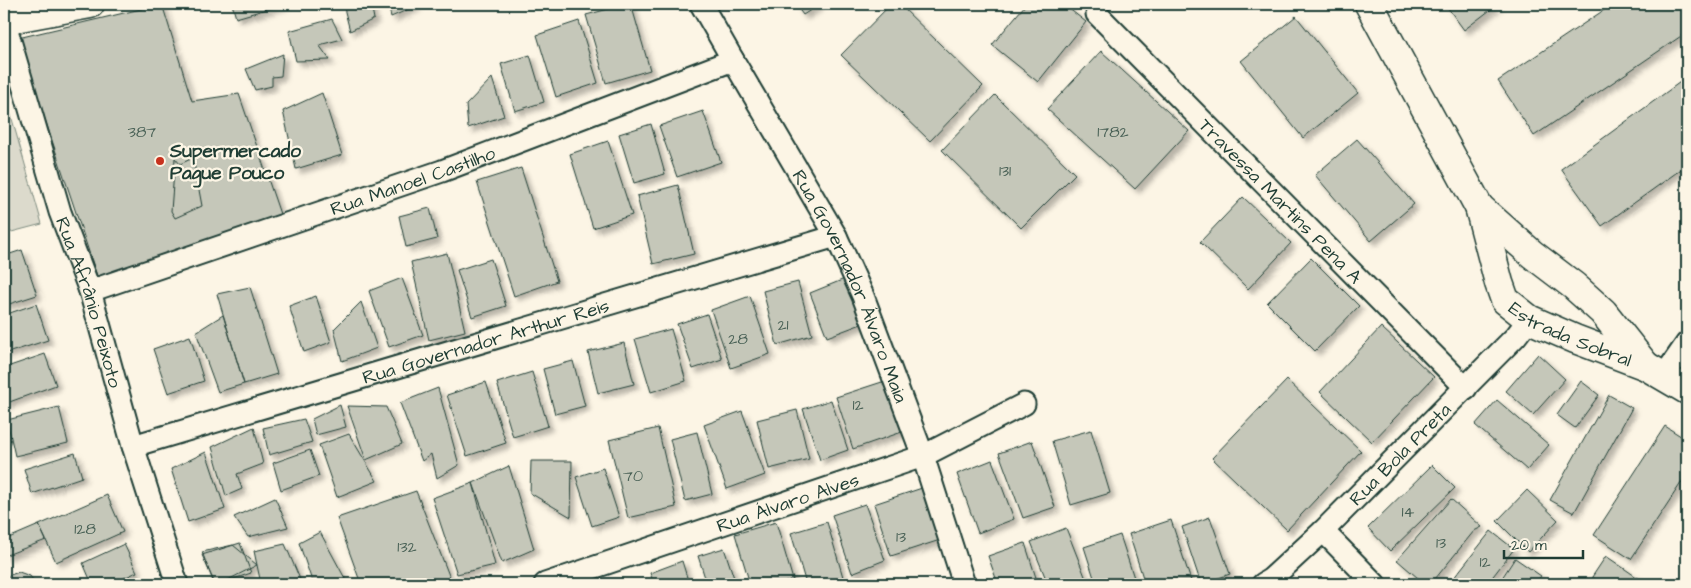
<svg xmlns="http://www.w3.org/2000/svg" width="1691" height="588" font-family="'Architects Daughter',sans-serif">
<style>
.green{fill:#dcdacc;stroke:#7e8c80}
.building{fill:#c5c7b9;stroke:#1f3d34;filter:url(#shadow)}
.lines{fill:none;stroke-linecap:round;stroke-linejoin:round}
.minor-casing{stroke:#1f3d34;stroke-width:25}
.tertiary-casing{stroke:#1f3d34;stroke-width:31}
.minor{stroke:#fcf5e5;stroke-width:21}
.tertiary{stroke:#fcf5e5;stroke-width:28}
.poi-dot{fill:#c8321e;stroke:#fcf5e5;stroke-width:2}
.labels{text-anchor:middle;stroke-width:4.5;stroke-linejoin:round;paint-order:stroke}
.number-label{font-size:16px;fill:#486055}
.poi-label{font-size:19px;font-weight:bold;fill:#1f3d34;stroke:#fcf5e5;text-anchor:start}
.street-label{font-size:19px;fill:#1f3d34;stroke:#fcf5e5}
</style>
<defs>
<filter id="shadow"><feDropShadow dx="4.5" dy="4.5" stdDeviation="2.5" flood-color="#0004"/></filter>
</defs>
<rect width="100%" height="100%" fill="#fcf5e5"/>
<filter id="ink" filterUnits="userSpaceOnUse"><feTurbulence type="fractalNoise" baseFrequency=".02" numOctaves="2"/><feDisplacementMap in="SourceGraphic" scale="10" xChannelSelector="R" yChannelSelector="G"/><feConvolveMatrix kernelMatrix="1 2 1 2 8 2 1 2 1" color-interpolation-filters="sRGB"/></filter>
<g filter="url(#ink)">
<path class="green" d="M4,91L42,224L4,234Z"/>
<path class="building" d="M162,4L192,101L239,94L282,220L98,279L18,38Z
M232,4H284L236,18Z
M343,4H371L374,19L350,31Z
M388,4H415L416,6L391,17Z
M627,4H631L650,70L606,83L586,15Z
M795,4H820L803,15Z
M891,4H899L983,86L930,141L841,55Z
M1026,4H1063L1086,22L1038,82L992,45Z
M1445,4H1498L1464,30Z
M1613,4H1687V32L1534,136L1498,81Z
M1296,16L1358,93L1303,138L1241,61Z
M332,19L342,39L319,45L330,60L296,61L289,31Z
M579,21L598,83L556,97L537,35Z
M1101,51L1189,131L1135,189L1047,109Z
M283,54L281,76L272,77V86L255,90L246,69Z
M530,55L544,102L515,111L501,64Z
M1687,77V165L1602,226L1561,169Z
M492,78L504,116L468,128L466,105Z
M322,93L342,155L296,169L283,111Z
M995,95L1075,174L1021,228L942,150Z
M703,111L721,162L677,177L659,126Z
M651,124L665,174L634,183L619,134Z
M1357,139L1414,204L1371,241L1315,175Z
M608,141L632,215L593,228L570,154Z
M175,158L180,164L193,158L202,206L175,218L171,211Z
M521,168L557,281L514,296L477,182Z
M678,185L694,254L653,264L637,196Z
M1243,197L1291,243L1248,289L1200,242Z
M430,208L437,239L406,247L399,216Z
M22,250L37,295L6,305L4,299V256Z
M447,253L465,331L429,340L411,262Z
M1311,258L1359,306L1315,351L1267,303Z
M491,259L506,306L472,317L457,270Z
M402,278L423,335L389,347L369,291Z
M847,278L864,323L827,337L810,293Z
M798,282L812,335L777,345L763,291Z
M250,287L277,374L244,384L217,294Z
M316,296L331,342L304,352L289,306Z
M750,296L770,354L731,368L711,310Z
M361,302L377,348L342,361L334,329Z
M36,304L48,340L4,354V315Z
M707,314L722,359L693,369L677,324Z
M223,315L244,384L218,392L196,332Z
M1381,327L1434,377L1372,442L1320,392Z
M671,329L686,381L651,392L635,339Z
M190,336L204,381L168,393L153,349Z
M624,343L634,384L598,393L588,352Z
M45,354L56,385L4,404V368Z
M1538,354L1565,379L1533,415L1506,391Z
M573,361L585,406L555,414L543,369Z
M532,372L548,426L513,437L497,383Z
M1287,380L1361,451L1287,530L1212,458Z
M885,381L902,432L853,449L836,397Z
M1581,381L1599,395L1575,428L1557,415Z
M486,382L506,443L467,456L447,395Z
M438,388L459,465L437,478L431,454L422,461L400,403Z
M1609,395L1632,408L1574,513L1550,500Z
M831,400L848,450L820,460L803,409Z
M1497,400L1549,445L1527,470L1475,425Z
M340,405L346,427L316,435L312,419Z
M347,406L386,407L402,444L366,460Z
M59,407L68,443L15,456L7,420Z
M797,410L809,459L769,469L757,420Z
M742,411L765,475L727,489L704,425Z
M304,419L312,442L269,455L263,428Z
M1665,426L1687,440V474L1631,559L1594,535Z
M254,427L263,464L237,474L242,489L226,496L212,447Z
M658,428L676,507L628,518L609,440Z
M1091,430L1110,493L1071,505L1052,441Z
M697,432L712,494L685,501L670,439Z
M349,434L377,481L337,497L319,445Z
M1032,441L1055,507L1023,518L999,453Z
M310,450L319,476L281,490L273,463Z
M206,452L225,509L188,522L171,469Z
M75,453L82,477L32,494L24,469Z
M992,460L1014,519L978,533L957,474Z
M531,461H572L571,517L530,493Z
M1432,465L1455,488L1390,551L1368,528Z
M509,466L534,549L502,563L473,483Z
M603,468L619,517L592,526L576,477Z
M473,483L495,565L457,574L432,498Z
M922,488L940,540L891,556L874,504Z
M1527,490L1558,520L1528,552L1497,521Z
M416,491L450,578L423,584H361L337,518Z
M107,495L123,532L56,562L39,525Z
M275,498L288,527L248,537L234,517Z
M1451,499L1482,527L1474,531L1431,584H1425L1397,560Z
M865,504L885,560L852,573L832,515Z
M1210,517L1230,574L1201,584L1182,527Z
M1171,520L1192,584H1145L1129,534Z
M776,522L793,580L780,584H750L735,534Z
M827,522L845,584H806L791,533Z
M39,525L46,540L4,556V540Z
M1066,528L1088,584H1048L1031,542Z
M1491,531L1514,549L1487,584H1449Z
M320,532L348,584H313L299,543Z
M1120,535L1136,584H1096L1084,547Z
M240,543L251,573L219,584H215L202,555Z
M1025,543L1038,584H998L988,556Z
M124,544L137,572L111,584H92L83,563Z
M285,544L302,584H261L254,551Z
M233,545L257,565L220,584H214L202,552Z
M724,548L736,584H707L698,556Z
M1606,556L1641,580L1638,584H1603L1592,577Z
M1515,558L1541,576L1535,584H1498Z
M682,561L689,584H654L650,573Z
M19,572L30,576L36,584H4V579L7,576Z"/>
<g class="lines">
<g class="minor-casing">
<g id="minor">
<path id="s1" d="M701,4L733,60L836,236L863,296L923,456L964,584"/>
<path id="s2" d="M1097,14L1466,388"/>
<path id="s3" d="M4,20L60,212L90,291L133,446L177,584"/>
<path id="s4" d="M90,291L442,171L733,60"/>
<path d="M1664,376L1687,343"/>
<path id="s5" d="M133,446L836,236"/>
<path d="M1323,531L1375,584"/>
<path id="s6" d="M545,584L923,456L1024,404"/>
<path id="s7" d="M1263,584L1271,579L1323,531L1516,336L1529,319"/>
</g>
</g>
<g class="tertiary-casing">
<g id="tertiary">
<path id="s8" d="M1369,4L1479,207L1499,283L1505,300L1529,319L1575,339L1646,366L1687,390"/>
<path d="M4,20L90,4"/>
<path d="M1479,207L1532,254L1574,286L1603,312L1645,365"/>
</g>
</g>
<use href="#minor" class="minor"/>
<use href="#tertiary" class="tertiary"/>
</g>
</g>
<circle class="poi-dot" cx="160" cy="161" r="5"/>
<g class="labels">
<g class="number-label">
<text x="142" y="137">387</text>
<text x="1113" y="137">1782</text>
<text x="1005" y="176">131</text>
<text x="783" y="330">21</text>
<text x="738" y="344">28</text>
<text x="858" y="410">12</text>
<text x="633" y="481">70</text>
<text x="1408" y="517">14</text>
<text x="85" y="534">128</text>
<text x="901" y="542">13</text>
<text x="1441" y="548">13</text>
<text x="407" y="552">132</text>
<text x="1485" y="567">12</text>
</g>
<g class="poi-label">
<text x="170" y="157">Supermercado<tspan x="170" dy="22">Pague Pouco</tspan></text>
</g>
<g class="street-label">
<text dy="7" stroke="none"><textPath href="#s4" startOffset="341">Rua Manoel Castilho</textPath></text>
<text dy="7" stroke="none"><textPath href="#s2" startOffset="262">Travessa Martins Pena A</textPath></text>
<text dy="7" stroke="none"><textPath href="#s1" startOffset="320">Rua Governador Álvaro Maia</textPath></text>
<text dy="7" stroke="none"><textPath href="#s3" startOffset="295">Rua Afrânio Peixoto</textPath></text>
<text dy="7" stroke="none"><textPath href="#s8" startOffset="402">Estrada Sobral</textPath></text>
<text dy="7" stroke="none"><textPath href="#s5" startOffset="368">Rua Governador Arthur Reis</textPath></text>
<text dy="7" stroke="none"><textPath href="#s7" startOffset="189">Rua Bola Preta</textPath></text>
<text dy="7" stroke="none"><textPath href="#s6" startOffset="256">Rua Álvaro Alves</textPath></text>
</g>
</g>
<rect width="1691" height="588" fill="none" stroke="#fcf5e5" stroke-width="20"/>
<rect x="10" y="10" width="1671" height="568" fill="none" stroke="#1f3d34" stroke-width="2" filter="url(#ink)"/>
<path d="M1504 550v8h79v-8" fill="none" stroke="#1f3d34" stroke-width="2.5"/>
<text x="1511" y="550" font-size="15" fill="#1f3d34" stroke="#fcf5e5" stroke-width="4" paint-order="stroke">20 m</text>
</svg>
